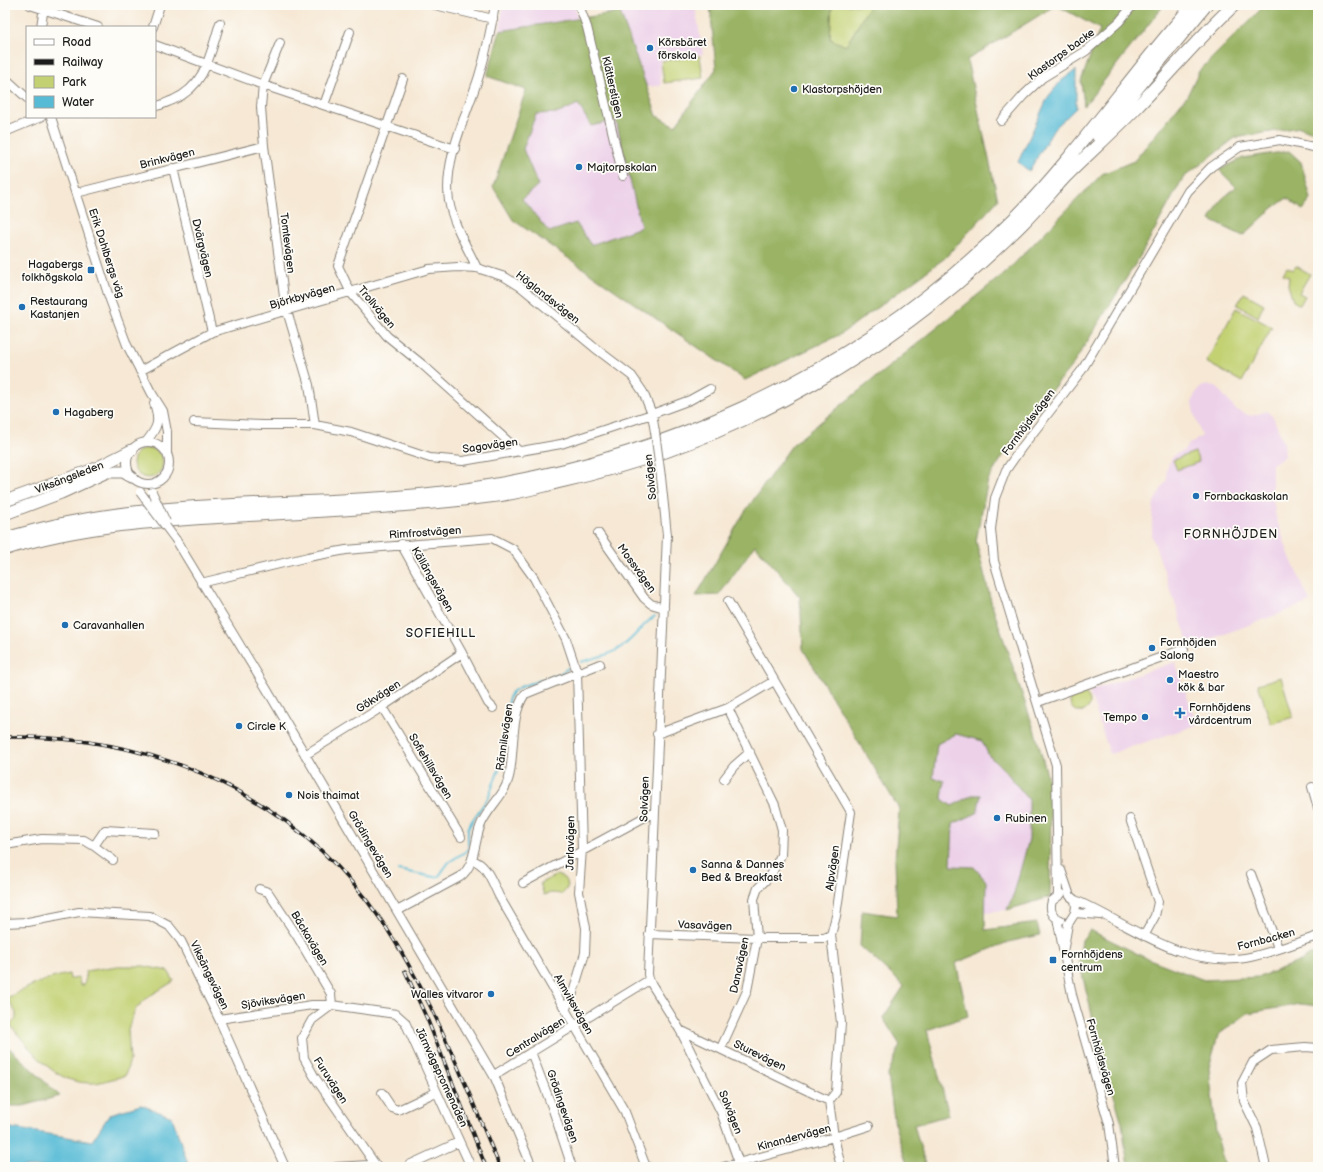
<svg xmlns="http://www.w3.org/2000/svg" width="1323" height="1172" font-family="'Balsamiq Sans',sans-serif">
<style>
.built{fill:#edd1e9}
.green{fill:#c3d173;stroke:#707648}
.forest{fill:#9ab365;stroke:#5b6840;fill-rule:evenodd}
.water{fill:#57bbd6;stroke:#3a6c79}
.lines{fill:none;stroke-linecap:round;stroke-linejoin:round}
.stream{stroke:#57bbd6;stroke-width:2}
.minor-casing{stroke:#898278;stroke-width:10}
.major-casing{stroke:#898278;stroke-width:13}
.highway-casing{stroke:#898278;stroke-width:14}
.minor{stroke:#fff;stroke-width:8}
.major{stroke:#fff;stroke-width:11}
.highway{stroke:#fff;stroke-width:12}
.rail-casing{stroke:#1c1c1c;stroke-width:3.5}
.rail{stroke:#fdfcf7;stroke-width:2;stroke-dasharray:6;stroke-linecap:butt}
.minor-bridge-casing{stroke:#898278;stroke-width:10;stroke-linecap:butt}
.minor-bridge{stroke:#fff;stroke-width:8}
.poi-dot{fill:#1f6fb2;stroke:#fdfcf7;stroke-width:1.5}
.labels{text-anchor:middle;stroke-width:3.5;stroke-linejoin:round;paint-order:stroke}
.poi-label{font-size:11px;fill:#1c1c1c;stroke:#fdfcf7;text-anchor:start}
.street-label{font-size:11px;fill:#1c1c1c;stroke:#fdfcf7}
.neighbourhood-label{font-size:12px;letter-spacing:1px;fill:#1c1c1c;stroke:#fdfcf7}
</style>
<rect width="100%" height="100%" fill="#fdfcf7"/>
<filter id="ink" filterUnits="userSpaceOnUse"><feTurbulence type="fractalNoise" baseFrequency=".025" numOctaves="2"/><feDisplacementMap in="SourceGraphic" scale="8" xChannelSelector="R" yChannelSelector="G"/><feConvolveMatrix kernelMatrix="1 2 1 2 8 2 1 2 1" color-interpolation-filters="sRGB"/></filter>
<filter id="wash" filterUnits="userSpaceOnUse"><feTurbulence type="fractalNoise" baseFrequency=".012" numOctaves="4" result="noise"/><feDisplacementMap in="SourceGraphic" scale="16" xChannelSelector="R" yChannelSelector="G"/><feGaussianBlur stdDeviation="0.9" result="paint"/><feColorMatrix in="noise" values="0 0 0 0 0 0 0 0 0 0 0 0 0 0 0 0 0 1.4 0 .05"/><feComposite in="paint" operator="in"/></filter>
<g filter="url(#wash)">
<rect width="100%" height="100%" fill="#f6e8d4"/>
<path class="built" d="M503,5H574L578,18L500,31Z
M627,5H695L703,54L660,60L661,86L609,88L591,19Z
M578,104L616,120L641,227L591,245L549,232L522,199L538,185L523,149L536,114L559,113Z
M1208,385L1216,386L1236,410L1251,416L1267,411L1273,417L1284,443L1285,456L1272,464V493L1276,518L1290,557L1310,602L1190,647L1152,536V519L1154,502L1167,479L1166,471L1169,463L1174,455L1183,451L1189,444L1202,436L1194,413L1192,403L1195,394L1201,387Z
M1175,662L1197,725L1110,754L1089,691Z
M956,734L982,741L989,756L1002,767L1029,800V839L1014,893L1007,910L986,912V881L974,867L951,866L953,824L977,813L972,795L952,806L942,799L944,781L933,779L937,744Z"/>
<path class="green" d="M832,5H870L846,46L830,39Z
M700,56L703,78L664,83L661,61Z
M1296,266L1310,274L1299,293L1305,296L1300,305L1293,301L1288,285L1289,277L1283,274L1287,267L1293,270Z
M1244,293L1264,304L1258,317L1237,305Z
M1236,308L1272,327L1242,382L1206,362Z
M133 463a15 15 0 1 1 30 0a15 15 0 1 1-30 0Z
M1195,452L1199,462L1177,470L1173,460Z
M1281,677L1293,717L1271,724L1258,684Z
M1070 702a10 10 0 1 1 20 0a10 10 0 1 1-20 0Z
M557,875L564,878L568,885L566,890L562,894L551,893L544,895L540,883Z
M118,966H144L168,971L174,981L148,997L135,1010L128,1029L130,1060L125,1076C113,1078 100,1084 88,1083C52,1082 32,1050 10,1025L16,1019V1013L7,998C27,987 46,978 69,974L70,979L79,978L80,985H84L86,977L85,971Z"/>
<path class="forest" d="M710,5H832L830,39L846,46L870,5H1164L1084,106L1081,81L1100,29L1056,5L967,60L998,200L945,258L841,334L745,380L513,220L493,187L526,90L487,76L500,31L620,12L657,116L675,126L716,69ZM578,104L591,126L616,120L641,227L591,245L576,223L549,232L522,199L538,185L523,149L536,114L559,113Z
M1265,5H1318V134L1300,127L1235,138L1183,178L1142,253L1074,363L1021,427L988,480L976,541L992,605L1036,735L1046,771L1051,796L1050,897L1007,910L1014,893L1029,839V800L1002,767L989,756L982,741L956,734L937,744L933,778L944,781L942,799L952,806L972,795H981L977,813L953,824L951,866L974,867L986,881L985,930L1037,923L1040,935L1008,942L956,963L968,1016L927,1030L949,1115L914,1125L926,1167H908L895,1126L888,1075L900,1045L883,1018L904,986L860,946L862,911L897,916L895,859L899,809L803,649L800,597L755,545L719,595L696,596L744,513L792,445L1006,272L1102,174L1134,161L1187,96L1199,71Z
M1289,151L1301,162L1311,199L1303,210L1287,198L1273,208L1243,236L1210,220L1221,200L1236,187L1219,170L1243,158Z
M1090,930L1144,957L1204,980L1259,977L1301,961L1318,950V1006L1301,1004L1248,1013L1218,1035L1209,1068L1216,1132L1225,1167H1128L1122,1123L1099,1044L1079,961L1082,940Z
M5,1042L7,1046L60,1096L23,1106H5Z"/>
<path class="water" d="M1076,70V108L1054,129L1029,171L1018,162L1048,97L1061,81Z
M141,1105L172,1117L189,1167H5V1127L92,1141L110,1114Z"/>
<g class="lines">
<path class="stream" d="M581,662C592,658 607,656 617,650C632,642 641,625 655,616
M398,870L434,877L439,876L449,862L468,850V829L472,821L488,798L498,772L504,749L503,740L507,732L505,719L509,710L508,700L512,692L522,686L558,675L568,668"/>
</g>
</g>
<g filter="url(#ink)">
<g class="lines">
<g class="minor-casing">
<path id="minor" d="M30,5L98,27
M435,5L493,19
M579,5L587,27L623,176
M41,27L44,6
M153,27L160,5
M280,43L263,85L261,107L264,146L285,304L309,385L315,425
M155,45L263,85L455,149
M5,78L27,98
M403,79L338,266L351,293L387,336L423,365L520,452
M324,105L350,32
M155,106C161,106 167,102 173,100C206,86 210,54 220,23
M51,117L109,297L127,345L151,392L163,411L167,432V454
M1001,121L1024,95L1042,78L1086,51L1119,22L1133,5
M5,132L41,117
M173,168L212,332
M76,193L264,146
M477,268C467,247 453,224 449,201C443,161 467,114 479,76C486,53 491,29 495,5
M140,371L212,332L429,269L458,267L477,268L505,277L521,287L595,348L632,376L643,392L652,414L655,432
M194,422L263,425H315L351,432L430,458L463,461L561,444L652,414L690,400L710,389
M127 463a21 21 0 1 1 42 0a21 21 0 1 1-42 0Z
M146,442C158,427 160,422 154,403
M661,477L667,535L648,974L649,980L680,1030L721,1112L739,1163
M598,533L644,598L651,604L664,608
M176,540L266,688L495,1078L532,1167
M401,544L462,653L488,703L493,708
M201,583L308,557L346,550L492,538L513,549L534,578L566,639L577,672L582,849L579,892L586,928L585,953L572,996L565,1010
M728,601L851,812L836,916L831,935L841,1023L836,1092L829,1101L834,1137L841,1167
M1038,702L1184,649
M382,707L461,837
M657,734L728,708L774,681
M305,755L382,707L462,653
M724,779L734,766L750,752
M1312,787L1318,808
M1130,819L1158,902L1155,916L1144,936
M5,845L42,839L84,840L94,846L105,830L155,833
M94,846L113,860
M472,860C487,864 492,882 499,896L625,1112L646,1167
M1061,870L1070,896L1075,900L1076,906L1075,913L1068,924L1064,947
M1251,874L1278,948
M523,883L654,812
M259,889L268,892L297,936L331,994L332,1005
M1058,895L1056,765L994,561L991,529L995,498L1006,470L1022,447L1082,370L1188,191L1211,167L1240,147L1280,140L1318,148
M1075,900C1130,924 1181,968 1245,958C1269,954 1294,943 1318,936
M397,911L460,877C475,866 474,844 480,827C486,809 505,796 509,777C515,752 510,715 525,694L600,664
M1075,913L1100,915
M1057,918L1072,995L1109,1124L1115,1167
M1061,920C1052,917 1049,910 1052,901L1061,894
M5,923L28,922L79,912L150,916L169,926L181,941L219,1019L285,1167
M649,934L757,938H824L831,935
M332,1005L312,1020L302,1038L304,1058L314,1076L377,1167
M219,1019L312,1005H332L396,1014L405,1022L471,1167
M680,1030L829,1101
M721,1048L747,991L757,938L754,899L758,888L771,875L781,855L782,830L775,805L728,708
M531,1052L552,1107L572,1167
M494,1075L649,980
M382,1093L392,1108L398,1110L436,1092
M409,1165L459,1142
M336,1167L369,1165L375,1167
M723,1167L834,1137L869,1126
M1266,1167L1257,1128L1244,1101L1242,1083L1253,1062L1271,1050L1305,1047L1318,1048"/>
</g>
<g class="major-casing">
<path id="major" d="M5,501L94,469L132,450
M5,514L61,493L107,472H123L132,477"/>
</g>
<g class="highway-casing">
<path id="highway" d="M1098,136L1206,5
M5,539C139,496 282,509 420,495C646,472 857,378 1017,216C1081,150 1132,73 1193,5
M5,549C84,524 166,520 248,515C333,510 417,506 501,495C522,492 542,486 563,481C738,442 897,349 1023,223C1038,208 1052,191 1066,176C1089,153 1114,131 1137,107C1170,73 1199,37 1234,5"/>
</g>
<use href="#minor" class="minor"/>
<use href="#major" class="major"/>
<use href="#highway" class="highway"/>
<g class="rail-casing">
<path id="rail" d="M5,737C155,734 294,794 381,920C432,995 464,1083 500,1167
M405,971L428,1021L486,1167"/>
</g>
<use href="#rail" class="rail"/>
<g class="minor-bridge-casing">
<path id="minor-bridge" d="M655,432L661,477
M140,492L176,540
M152,492L166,522"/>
</g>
<use href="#minor-bridge" class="minor-bridge"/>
</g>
</g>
<g class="poi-dot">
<circle cx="650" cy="48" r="4"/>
<circle cx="794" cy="89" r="4"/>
<circle cx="579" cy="167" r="4"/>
<rect x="87" y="266" width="8" height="8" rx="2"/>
<circle cx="22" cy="307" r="4"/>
<circle cx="56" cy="412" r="4"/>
<circle cx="1196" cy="496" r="4"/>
<circle cx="65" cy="625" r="4"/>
<circle cx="1152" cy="648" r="4"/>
<circle cx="1170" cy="680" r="4"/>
<path d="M1178 707h4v4h4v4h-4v4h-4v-4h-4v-4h4z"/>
<circle cx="1145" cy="717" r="4"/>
<circle cx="239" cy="726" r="4"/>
<circle cx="289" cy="795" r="4"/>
<circle cx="997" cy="818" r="4"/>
<circle cx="693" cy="870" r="4"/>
<rect x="1049" y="956" width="8" height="8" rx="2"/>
<circle cx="491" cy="994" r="4"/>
</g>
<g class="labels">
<g class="poi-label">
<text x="658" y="46">Körsbäret<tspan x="658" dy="13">förskola</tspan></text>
<text x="802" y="93">Klastorpshöjden</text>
<text x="587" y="171">Majtorpskolan</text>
<text x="83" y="268" text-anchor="end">Hagabergs<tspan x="83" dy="13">folkhögskola</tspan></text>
<text x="30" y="305">Restaurang<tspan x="30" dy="13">Kastanjen</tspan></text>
<text x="64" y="416">Hagaberg</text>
<text x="1204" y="500">Fornbackaskolan</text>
<text x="73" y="629">Caravanhallen</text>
<text x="1160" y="646">Fornhöjden<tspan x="1160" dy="13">Salong</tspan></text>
<text x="1178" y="678">Maestro<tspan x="1178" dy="13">kök &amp; bar</tspan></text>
<text x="1189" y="711">Fornhöjdens<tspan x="1189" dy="13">vårdcentrum</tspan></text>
<text x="1137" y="721" text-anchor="end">Tempo</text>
<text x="247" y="730">Circle K</text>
<text x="297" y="799">Nois thaimat</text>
<text x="1005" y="822">Rubinen</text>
<text x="701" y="868">Sanna &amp; Dannes<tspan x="701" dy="13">Bed &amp; Breakfast</tspan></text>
<text x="1061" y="958">Fornhöjdens<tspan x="1061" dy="13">centrum</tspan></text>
<text x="483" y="998" text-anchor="end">Walles vitvaror</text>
</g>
<g class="street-label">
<text transform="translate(1061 54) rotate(-36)" y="4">Klastorps backe</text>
<text transform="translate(613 87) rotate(77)" y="4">Klätterstigen</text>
<text transform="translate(167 158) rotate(-14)" y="4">Brinkvägen</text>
<text transform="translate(288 243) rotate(83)" y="4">Tomtevägen</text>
<text transform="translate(203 248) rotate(77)" y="4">Dvärgvägen</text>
<text transform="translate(107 253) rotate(72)" y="4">Erik Dahlbergs väg</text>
<text transform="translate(302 296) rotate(-16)" y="4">Björkbyvägen</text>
<text transform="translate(548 297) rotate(38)" y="4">Höglandsvägen</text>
<text transform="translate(377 307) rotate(50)" y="4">Trollvägen</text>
<text transform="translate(1028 422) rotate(-53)" y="4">Fornhöjdsvägen</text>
<text transform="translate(490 445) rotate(-8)" y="4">Sagovägen</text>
<text transform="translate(69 477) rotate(-21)" y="4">Viksängsleden</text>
<text transform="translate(650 477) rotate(-96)" y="4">Solvägen</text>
<text transform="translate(425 532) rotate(-4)" y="4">Rimfrostvägen</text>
<text transform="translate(637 568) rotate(54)" y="4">Mossvägen</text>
<text transform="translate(433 579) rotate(60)" y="4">Källängsvägen</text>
<text transform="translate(378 696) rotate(-33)" y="4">Gökvägen</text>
<text transform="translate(504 737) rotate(-82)" y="4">Rännilsvägen</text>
<text transform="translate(431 766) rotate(59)" y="4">Sofiehillsvägen</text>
<text transform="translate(644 799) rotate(-88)" y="4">Solvägen</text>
<text transform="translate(570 843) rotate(-89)" y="4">Jarlavägen</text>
<text transform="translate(371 844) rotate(59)" y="4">Grödingevägen</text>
<text transform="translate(832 868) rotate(-82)" y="4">Alpvägen</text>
<text transform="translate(705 925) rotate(2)" y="4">Vasavägen</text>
<text transform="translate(310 938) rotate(59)" y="4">Bäckavägen</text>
<text transform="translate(1266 939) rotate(-15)" y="4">Fornbacken</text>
<text transform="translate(739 965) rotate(-78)" y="4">Danavägen</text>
<text transform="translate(210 975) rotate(64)" y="4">Viksängsvägen</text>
<text transform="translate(273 1000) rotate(-9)" y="4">Sjöviksvägen</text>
<text transform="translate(574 1004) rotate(60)" y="4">Almviksvägen</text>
<text transform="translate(535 1037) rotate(-32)" y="4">Centralvägen</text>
<text transform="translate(760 1055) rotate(26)" y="4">Sturevägen</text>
<text transform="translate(1101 1057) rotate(74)" y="4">Fornhöjdsvägen</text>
<text transform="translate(442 1077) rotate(65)" y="4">Järnvägspromenaden</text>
<text transform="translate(331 1080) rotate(57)" y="4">Furuvägen</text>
<text transform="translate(563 1106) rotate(71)" y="4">Grödingevägen</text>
<text transform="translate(731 1112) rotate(68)" y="4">Solvägen</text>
<text transform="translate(794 1137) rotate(-15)" y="4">Kinandervägen</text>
</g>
<g class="neighbourhood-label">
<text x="1231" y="538">FORNHÖJDEN</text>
<text x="441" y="637">SOFIEHILL</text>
</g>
</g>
<rect width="1323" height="1172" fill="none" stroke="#fdfcf7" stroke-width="20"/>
<rect x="26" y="26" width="130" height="92" fill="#fdfcf7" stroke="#a3a29f"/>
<rect x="34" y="39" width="20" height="6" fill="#ffffff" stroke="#a3a29f"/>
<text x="62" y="46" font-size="12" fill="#1c1c1c">Road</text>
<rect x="34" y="59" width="20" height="6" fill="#1c1c1c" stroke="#a3a29f"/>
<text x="62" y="66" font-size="12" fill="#1c1c1c">Railway</text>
<rect x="34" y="76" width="20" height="12" fill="#c3d173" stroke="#a3a29f"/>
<text x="62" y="86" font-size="12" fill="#1c1c1c">Park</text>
<rect x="34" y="96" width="20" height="12" fill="#57bbd6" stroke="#a3a29f"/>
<text x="62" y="106" font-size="12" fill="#1c1c1c">Water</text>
</svg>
